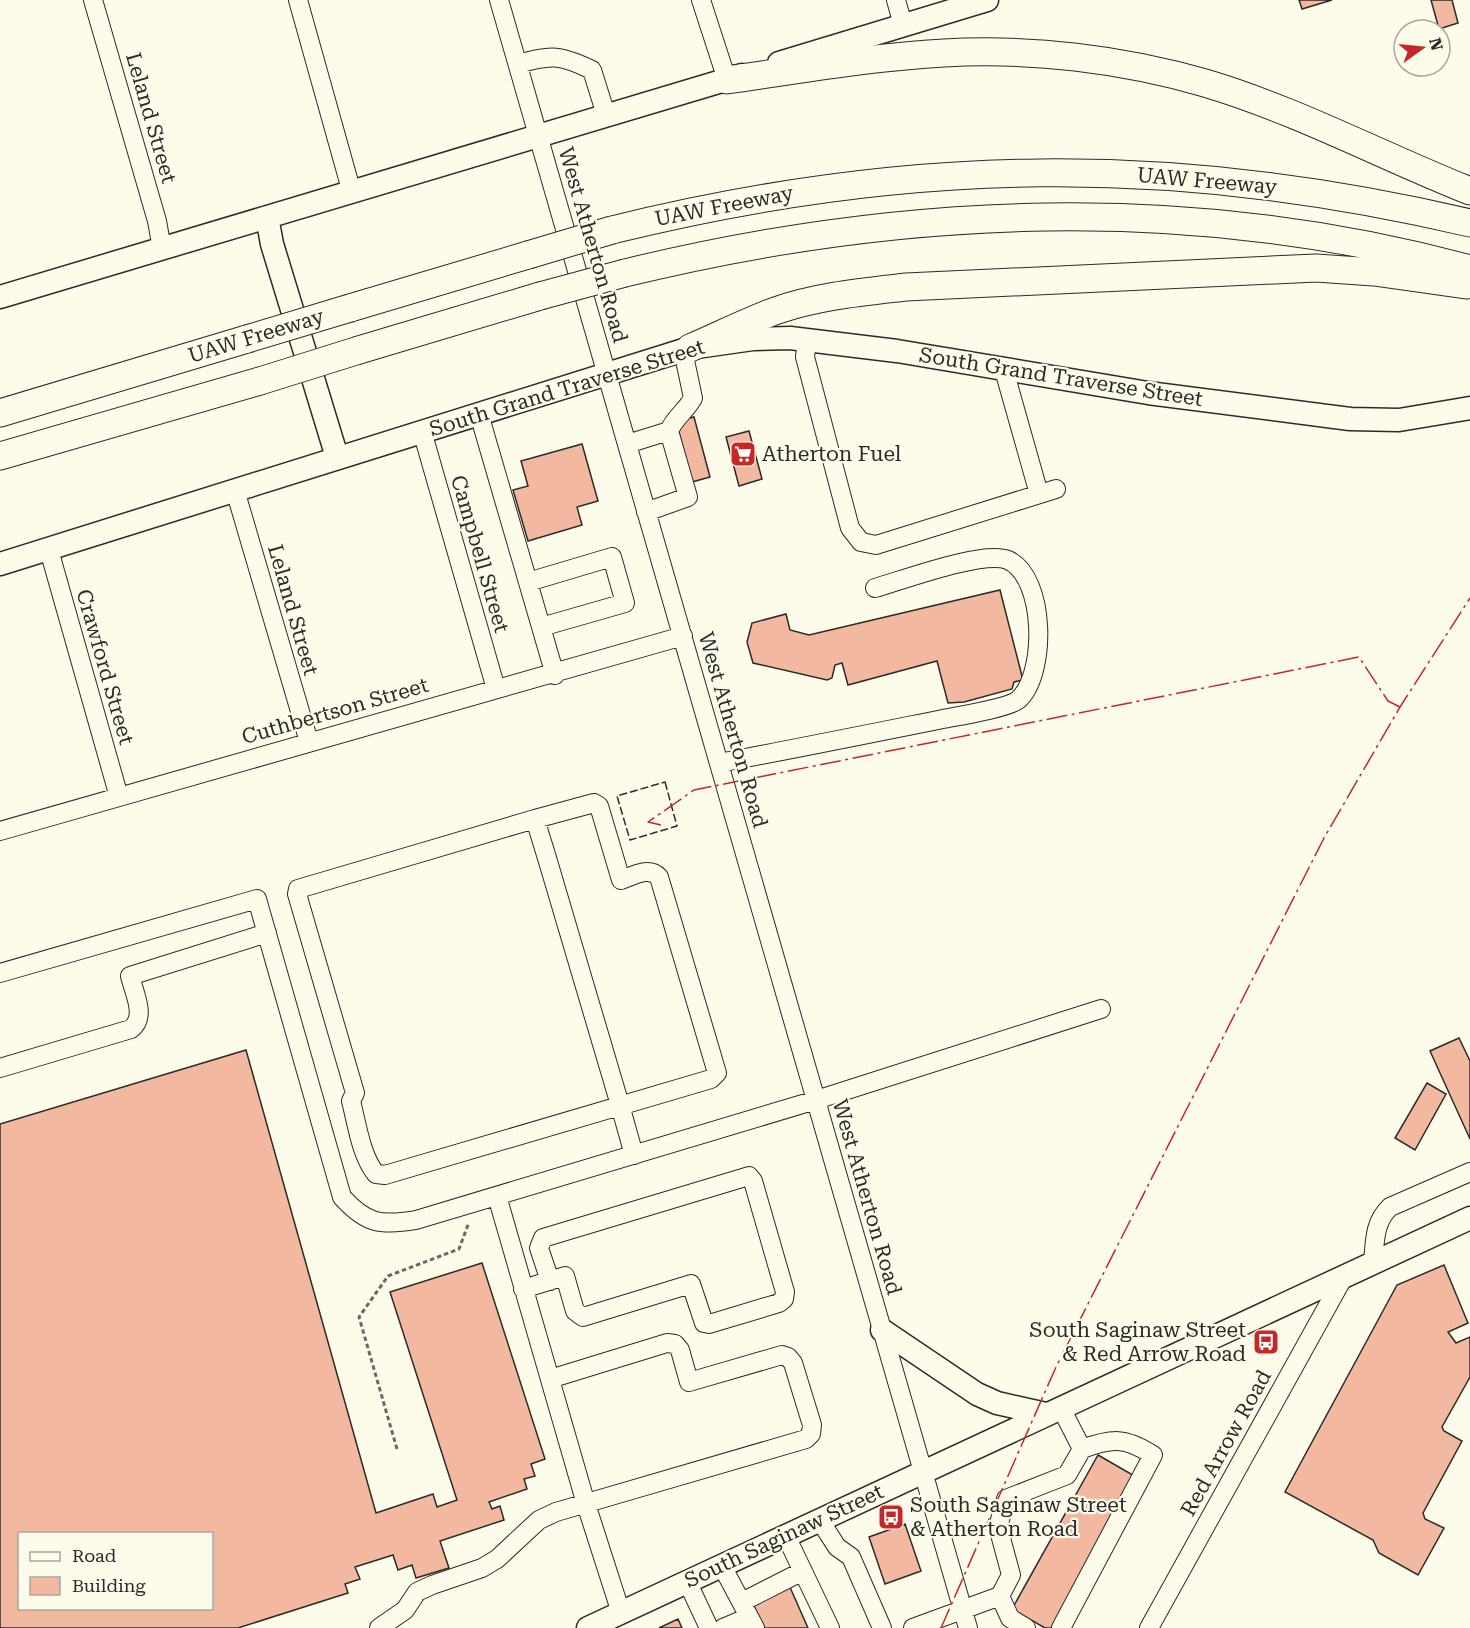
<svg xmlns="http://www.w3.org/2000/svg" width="1470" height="1628" font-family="'Roboto Serif',serif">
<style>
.building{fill:#f2b8a0;stroke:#2b2b2b;stroke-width:1.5;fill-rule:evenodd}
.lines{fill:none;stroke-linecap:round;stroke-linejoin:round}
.minor-casing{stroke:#2b2b2b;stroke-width:20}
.major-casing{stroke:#2b2b2b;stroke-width:25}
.highway-casing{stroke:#2b2b2b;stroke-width:29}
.path{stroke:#6a6964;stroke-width:3;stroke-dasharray:4.5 3;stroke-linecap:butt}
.minor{stroke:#fdfbea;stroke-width:18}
.major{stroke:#fdfbea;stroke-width:22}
.highway{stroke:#fdfbea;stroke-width:27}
.highway-bridge-casing{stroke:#2b2b2b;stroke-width:29;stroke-linecap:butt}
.highway-bridge{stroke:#fdfbea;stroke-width:27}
.fence{stroke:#2b2b2b;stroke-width:1.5;stroke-dasharray:8 3;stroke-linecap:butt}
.power{stroke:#c62828;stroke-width:1.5;stroke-dasharray:21 4.5 3 4.5;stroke-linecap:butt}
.labels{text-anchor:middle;stroke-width:4.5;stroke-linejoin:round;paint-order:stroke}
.street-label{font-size:21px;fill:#2b2b2b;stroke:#fdfbea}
.poi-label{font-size:21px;fill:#2b2b2b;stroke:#fdfbea;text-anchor:start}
</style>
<rect width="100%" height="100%" fill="#fdfbea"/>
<path class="building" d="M1299,0H1332L1302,9Z
M1431,0H1452L1458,23L1439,29Z
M694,417L710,477L692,482L676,421Z
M749,431L762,479L739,486L726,437Z
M582,444L598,501L577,507L582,525L528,541L513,490L528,486L521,461Z
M1000,590L1023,680L1014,682L1012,689L964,702L948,703L937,661L848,685L842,663L835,665L832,678L827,680L753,663L747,642L752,623L786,614L790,630L809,635Z
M1459,1038L1470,1061V1139L1430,1051Z
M246,1050L376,1513L433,1494L437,1507L457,1500L390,1292L482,1263L545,1459L531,1464L535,1476L524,1479L527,1489L489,1502L492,1509L500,1506L504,1520L440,1541L449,1568L416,1578L412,1565L398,1570L393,1555L355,1567L360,1579L345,1584L348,1593L238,1628H0V1124ZM20,1534H212V1608H20Z
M1427,1083L1446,1094L1415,1150L1395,1138Z
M1444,1265L1468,1323L1448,1332L1456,1343L1470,1337V1377L1442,1427L1444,1431L1462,1441L1423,1513L1425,1519L1444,1528L1418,1575L1379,1553L1373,1540L1285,1492L1397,1285Z
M1098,1455L1138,1478L1053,1628H1045L1012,1609Z
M905,1524L921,1571L885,1584L869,1537Z
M789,1585L808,1628H763L752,1601Z
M678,1619L682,1628H659Z"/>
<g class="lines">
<g class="minor-casing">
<path id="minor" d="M93,0L157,221L162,249
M298,0L352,193
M499,0L968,1628
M701,0L727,80
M896,0L903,25
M518,64C551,54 561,55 592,70L606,115
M807,340L805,357L850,528L861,542L876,545L1056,489
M1004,370L1039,494
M479,414L555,675
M422,431L496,689
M627,444L669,431C675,417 686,411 693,398L683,351
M235,490L309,742
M646,512L688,497L669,431
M49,550L119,797
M528,582L612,557L625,603L541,627
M719,763C794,749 868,734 943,719C958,716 1008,708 1018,700C1047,675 1046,577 1008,560C983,550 903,580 875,588
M535,819L594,803L599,806L621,880C633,876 649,866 659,877L717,1073L711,1079L385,1175L376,1174C361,1156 357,1124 351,1101L355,1093L297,894L298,889L535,819L547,858L620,1105L634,1155
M0,831L683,636
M0,973L257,899L342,1197C366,1224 381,1226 416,1220L816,1100L1101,1009
M0,1068L131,1029C147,1017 134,993 130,976L267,933
M497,1196L586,1504L621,1613
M1373,1263C1375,1241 1374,1222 1390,1207L1470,1172
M523,1289L565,1276L575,1311L583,1317L691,1284L704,1323L709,1324L779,1303L784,1299L785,1292L753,1181L749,1176L543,1238L539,1248L550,1281
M819,1519L837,1547L851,1557L882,1628
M786,1536L830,1628
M722,1566L755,1628
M687,1581L709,1628
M1000,1596L1010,1618L1026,1628
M742,1602L803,1571
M379,1628L405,1610L417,1592L432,1585L482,1568L497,1559L539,1520L556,1512L806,1439L811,1434L812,1425L793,1363L788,1357L782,1355L689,1382L680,1350L675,1344L667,1343L550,1379
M723,1628L749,1617
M913,1628L1000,1596L1011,1575L998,1527L1006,1499L1067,1475L1082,1449
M1061,1628L1153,1455C1125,1437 1112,1438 1082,1449L1061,1408
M1149,1628L1342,1280"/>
</g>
<g class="major-casing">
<path id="major" d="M779,63L987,0
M267,217L272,244L337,457
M0,297L742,75
M0,564L690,348L753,339L790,338L897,351L1148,393L1350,419L1399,420L1470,408
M882,1330L977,1394L997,1403L1046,1414
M588,1628L1470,1218"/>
</g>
<g class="highway-casing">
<path id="highway" d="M727,80C799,70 871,57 944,53C1030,48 1122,59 1205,83C1296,110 1382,156 1470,191
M612,230C907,157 1174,153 1470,223
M625,273C903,205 1191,193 1470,269
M350,308L528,255
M690,348C718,336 746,322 775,311C817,296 862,292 906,287L1316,268L1374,272L1466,285
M359,350L540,296
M0,413L247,339
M0,456L260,381"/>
</g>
<path class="path" d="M397,1449L359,1317L388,1276L459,1249L469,1222"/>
<use href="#minor" class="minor"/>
<use href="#major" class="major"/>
<use href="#highway" class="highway"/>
<g class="highway-bridge-casing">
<path id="highway-bridge" d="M528,255L612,230
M540,296L625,273
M247,339L350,308
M260,381L359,350"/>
</g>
<use href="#highway-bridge" class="highway-bridge"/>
<path class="fence" d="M665,782L677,826L630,840L617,796Z"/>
<path class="power" d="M661,825L648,822L694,790L1359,657L1388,701L1400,707
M941,1628L1056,1367L1324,838L1400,707L1470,598"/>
</g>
<defs>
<g id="supermarket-square" transform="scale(1.35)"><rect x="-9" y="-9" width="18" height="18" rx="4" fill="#c62828" stroke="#fdfbea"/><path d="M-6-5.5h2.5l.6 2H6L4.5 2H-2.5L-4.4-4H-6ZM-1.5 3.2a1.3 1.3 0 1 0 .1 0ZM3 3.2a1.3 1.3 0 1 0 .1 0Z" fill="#fff"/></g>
<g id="bus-square" transform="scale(1.35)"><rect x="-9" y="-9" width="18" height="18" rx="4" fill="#c62828" stroke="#fdfbea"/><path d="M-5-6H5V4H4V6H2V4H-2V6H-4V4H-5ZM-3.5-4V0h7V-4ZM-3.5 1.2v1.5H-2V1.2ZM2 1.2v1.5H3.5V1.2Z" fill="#fff"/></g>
</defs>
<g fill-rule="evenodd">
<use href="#supermarket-square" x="743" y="454"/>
<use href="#bus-square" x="1266" y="1342"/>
<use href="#bus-square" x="891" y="1517"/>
</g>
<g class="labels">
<g class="street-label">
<text transform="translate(151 118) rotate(74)" y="7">Leland Street</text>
<text transform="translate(1207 181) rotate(5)" y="7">UAW Freeway</text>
<text transform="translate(724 206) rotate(-11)" y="7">UAW Freeway</text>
<text transform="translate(593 245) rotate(74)" y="7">West Atherton Road</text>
<text transform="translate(256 336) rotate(-17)" y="7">UAW Freeway</text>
<text transform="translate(1061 377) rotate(9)" y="7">South Grand Traverse Street</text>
<text transform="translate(567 388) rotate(-17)" y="7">South Grand Traverse Street</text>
<text transform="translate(480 554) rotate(74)" y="7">Campbell Street</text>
<text transform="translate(293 610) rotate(74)" y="7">Leland Street</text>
<text transform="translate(105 667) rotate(74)" y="7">Crawford Street</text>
<text transform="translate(335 711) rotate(-16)" y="7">Cuthbertson Street</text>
<text transform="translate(733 730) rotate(74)" y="7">West Atherton Road</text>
<text transform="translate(867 1197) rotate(74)" y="7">West Atherton Road</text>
<text transform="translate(1226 1443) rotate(-61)" y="7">Red Arrow Road</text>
<text transform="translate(784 1536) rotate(-25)" y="7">South Saginaw Street</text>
</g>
<g class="poi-label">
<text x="762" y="461">Atherton Fuel</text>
<text x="1246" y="1337" text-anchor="end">South Saginaw Street<tspan x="1246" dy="24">&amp; Red Arrow Road</tspan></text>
<text x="910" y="1512">South Saginaw Street<tspan x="910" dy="24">&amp; Atherton Road</tspan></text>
</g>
</g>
<rect x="18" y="1532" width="195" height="78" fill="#fdfbea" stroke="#a9a89e" stroke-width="1.5"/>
<rect x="30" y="1552" width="30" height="9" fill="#fdfbea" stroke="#a9a89e" stroke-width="1.5"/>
<text x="72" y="1562" font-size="18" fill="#2b2b2b">Road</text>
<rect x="30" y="1577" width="30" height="18" fill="#f2b8a0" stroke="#a9a89e" stroke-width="1.5"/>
<text x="72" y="1592" font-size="18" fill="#2b2b2b">Building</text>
<g transform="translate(1422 48) rotate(75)"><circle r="28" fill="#fdfbea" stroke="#a9a89e" stroke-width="1.5"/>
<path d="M0-4.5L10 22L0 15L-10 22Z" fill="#c62828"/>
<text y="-9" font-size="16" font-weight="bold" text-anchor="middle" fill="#2b2b2b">N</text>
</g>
</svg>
